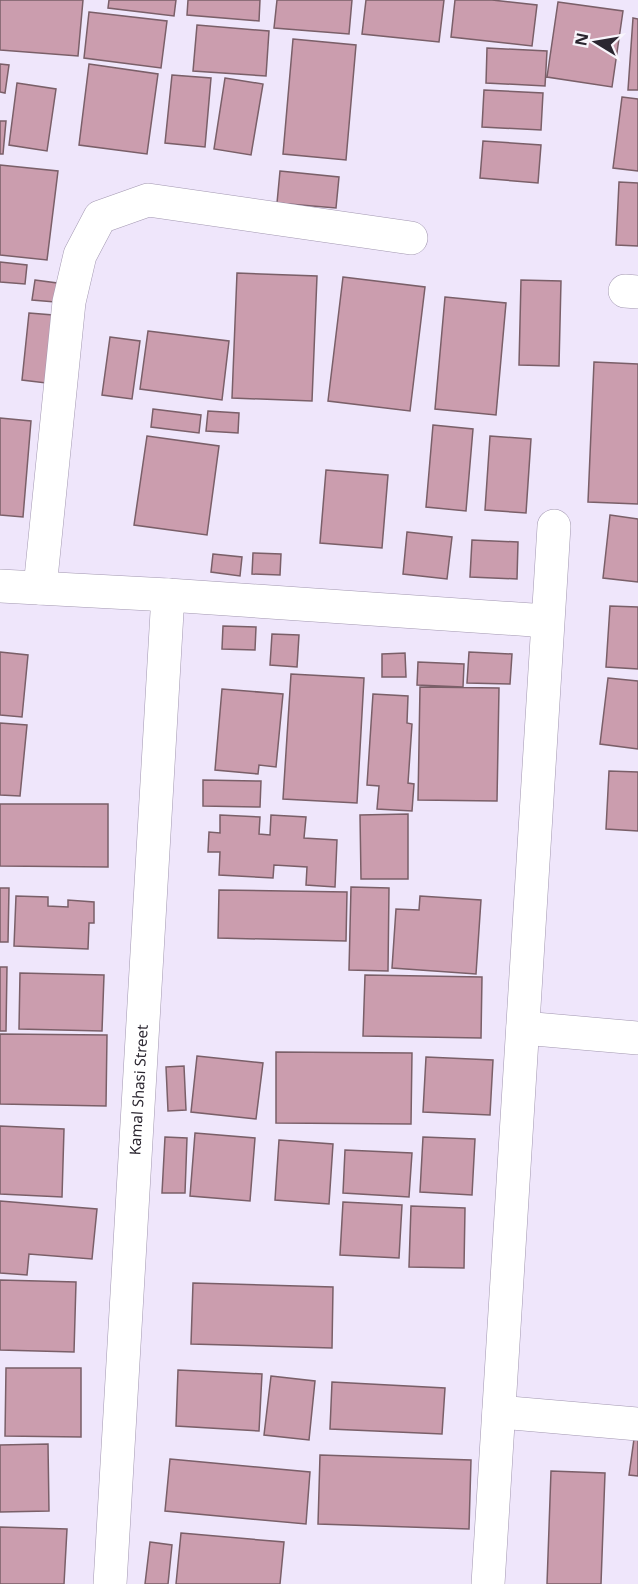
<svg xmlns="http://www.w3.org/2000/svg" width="638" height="1584" font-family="'Noto Sans',sans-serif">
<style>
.building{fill:#cb9dae;stroke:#7a5f68;stroke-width:1.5}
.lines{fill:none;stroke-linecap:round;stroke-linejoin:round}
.street-casing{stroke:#a297b0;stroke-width:34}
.street{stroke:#fff;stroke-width:33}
.labels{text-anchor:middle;stroke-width:5;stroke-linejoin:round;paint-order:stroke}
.street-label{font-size:15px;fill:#2b2630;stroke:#f9f6fc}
</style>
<rect width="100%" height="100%" fill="#efe6fb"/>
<path class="building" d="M0,0H83L78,56L0,50Z
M109,0H176L174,16L108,8Z
M188,0H260L259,21L187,15Z
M277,0H352L349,34L274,28Z
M366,0H444L439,42L362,34Z
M455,0H492L537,5L532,46L451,37Z
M558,2L623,11L612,87L547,77Z
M89,12L167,21L161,68L84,58Z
M633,18L638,19V90H628Z
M197,25L269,31L266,76L193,71Z
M293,39L356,45L346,160L283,154Z
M487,48L547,51L545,86L486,83Z
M0,64L9,65L5,93L0,92Z
M89,64L158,74L147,154L79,145Z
M172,75L211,78L205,147L165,143Z
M225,78L263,84L251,155L214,149Z
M17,83L56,89L47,151L9,145Z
M484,90L543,93L541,130L482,127Z
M622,97L638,99V171L613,168Z
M0,121H6L3,154H0Z
M483,141L541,145L538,183L480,178Z
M0,165L58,171L47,260L0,255Z
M280,171L339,177L336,208L277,203Z
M619,182L638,183V246L616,245Z
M0,262L27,265L25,284L0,282Z
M237,273L317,276L312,401L232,398Z
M343,277L425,287L410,411L328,401Z
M35,280L57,283L55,302L32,300Z
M521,280L561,281L559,366L519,365Z
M445,297L506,303L496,415L435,409Z
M29,313L53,315L46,383L22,380Z
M148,331L229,341L222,400L140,389Z
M110,337L140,341L132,399L102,395Z
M594,362L638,364V504L588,502Z
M153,409L201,415L199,433L151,427Z
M208,411L239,413L238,433L206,431Z
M0,418L31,421L23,517L0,515Z
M433,425L473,429L466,511L426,507Z
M147,436L219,446L207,535L134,525Z
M490,436L531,439L526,513L485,510Z
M326,470L388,475L382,548L320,543Z
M610,515L638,519V582L603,578Z
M407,532L452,537L447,579L403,574Z
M472,540L518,542L517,579L470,577Z
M253,553L281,554L280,575L252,574Z
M213,554L242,557L240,576L211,572Z
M610,606L638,607V669L606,667Z
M223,626L256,627L255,650L222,649Z
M272,634L299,635L297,667L270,665Z
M0,652L28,655L22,717L0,715Z
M469,652L512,654L510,684L467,683Z
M405,653L406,677H382V654Z
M418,662L464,664L463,687L417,685Z
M291,674L364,678L357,803L283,799Z
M608,678L638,681V749L600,744Z
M420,687L499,688L497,801L418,800Z
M222,689L283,694L276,767L259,765L258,774L215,770Z
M373,694L408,696L407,723L412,724L408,783L414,784L412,811L377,809L379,786L367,785Z
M0,723L27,725L20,796L0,795Z
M609,771L638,772V831L606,829Z
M203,780L261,781L260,807L203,806Z
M0,804H108V867L0,866Z
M408,814V879H361L360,815Z
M220,815L260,817L259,834L270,835L271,815L306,817L304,838L337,840L335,887L306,885L307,867L274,865L273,878L219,875L220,852H208L209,832L220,833Z
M351,887L389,888L388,971L349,970Z
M0,888H9L8,942H0Z
M219,890L347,892L346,941L218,938Z
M16,896L48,897V906L68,907V900L94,902V923H89L88,949L14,946Z
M420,896L481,900L476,974L392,968L396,909L419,910Z
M0,967H7L6,1031H0Z
M20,973L104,975L102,1031L19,1029Z
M365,975L482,977L481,1038L363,1036Z
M0,1034L107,1035L106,1106L0,1104Z
M276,1052L412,1053L411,1124L276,1123Z
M197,1056L263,1063L256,1119L191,1112Z
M426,1057L493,1060L490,1115L423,1112Z
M184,1066L186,1110L168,1111L166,1067Z
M0,1126L64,1129L62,1197L0,1194Z
M195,1133L255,1138L250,1201L190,1196Z
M165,1137L187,1138L185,1193H162Z
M423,1137L475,1139L472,1195L420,1192Z
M279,1140L333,1144L329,1204L275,1200Z
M345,1150L412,1153L409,1197L343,1193Z
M0,1201L97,1209L92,1259L29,1254L27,1275L0,1273Z
M343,1202L402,1205L399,1258L340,1255Z
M411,1206L465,1208L464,1268L409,1267Z
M0,1280L76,1282L74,1352L0,1350Z
M193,1283L333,1287L332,1348L191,1344Z
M6,1368H81V1437L5,1436Z
M178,1370L262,1374L259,1431L176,1426Z
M271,1376L315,1381L309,1440L264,1435Z
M332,1382L445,1388L442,1434L330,1429Z
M634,1439H638V1476L629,1475Z
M48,1444L49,1511L0,1512V1445Z
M320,1455L471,1460L469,1529L318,1524Z
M170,1459L310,1472L306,1524L165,1511Z
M551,1471L605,1473L601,1584H547Z
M0,1527L67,1529L64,1584H0Z
M181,1533L284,1542L280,1584H176Z
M150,1542L172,1545L168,1584H145Z"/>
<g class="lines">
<g class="street-casing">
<g id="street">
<path d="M625,291L638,292"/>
<path d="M0,586L168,595L547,621"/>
<path d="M40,588L69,302L80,255L100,217L148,200L411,238"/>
<path d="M523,1028L638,1038"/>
<path d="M499,1412L638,1424"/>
<path id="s1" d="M110,1584L168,595"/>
<path d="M488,1584L554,526"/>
</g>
</g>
<use href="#street" class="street"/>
</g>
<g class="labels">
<g class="street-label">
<text dy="5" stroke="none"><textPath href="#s1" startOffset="495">Kamal Shasi Street</textPath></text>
</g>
</g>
<g transform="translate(596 42) rotate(281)" stroke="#f9f6fc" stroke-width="4.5" paint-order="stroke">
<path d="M0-4.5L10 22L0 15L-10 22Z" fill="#2b2630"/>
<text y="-9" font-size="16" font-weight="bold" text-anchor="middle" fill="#2b2630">N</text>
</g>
</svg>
